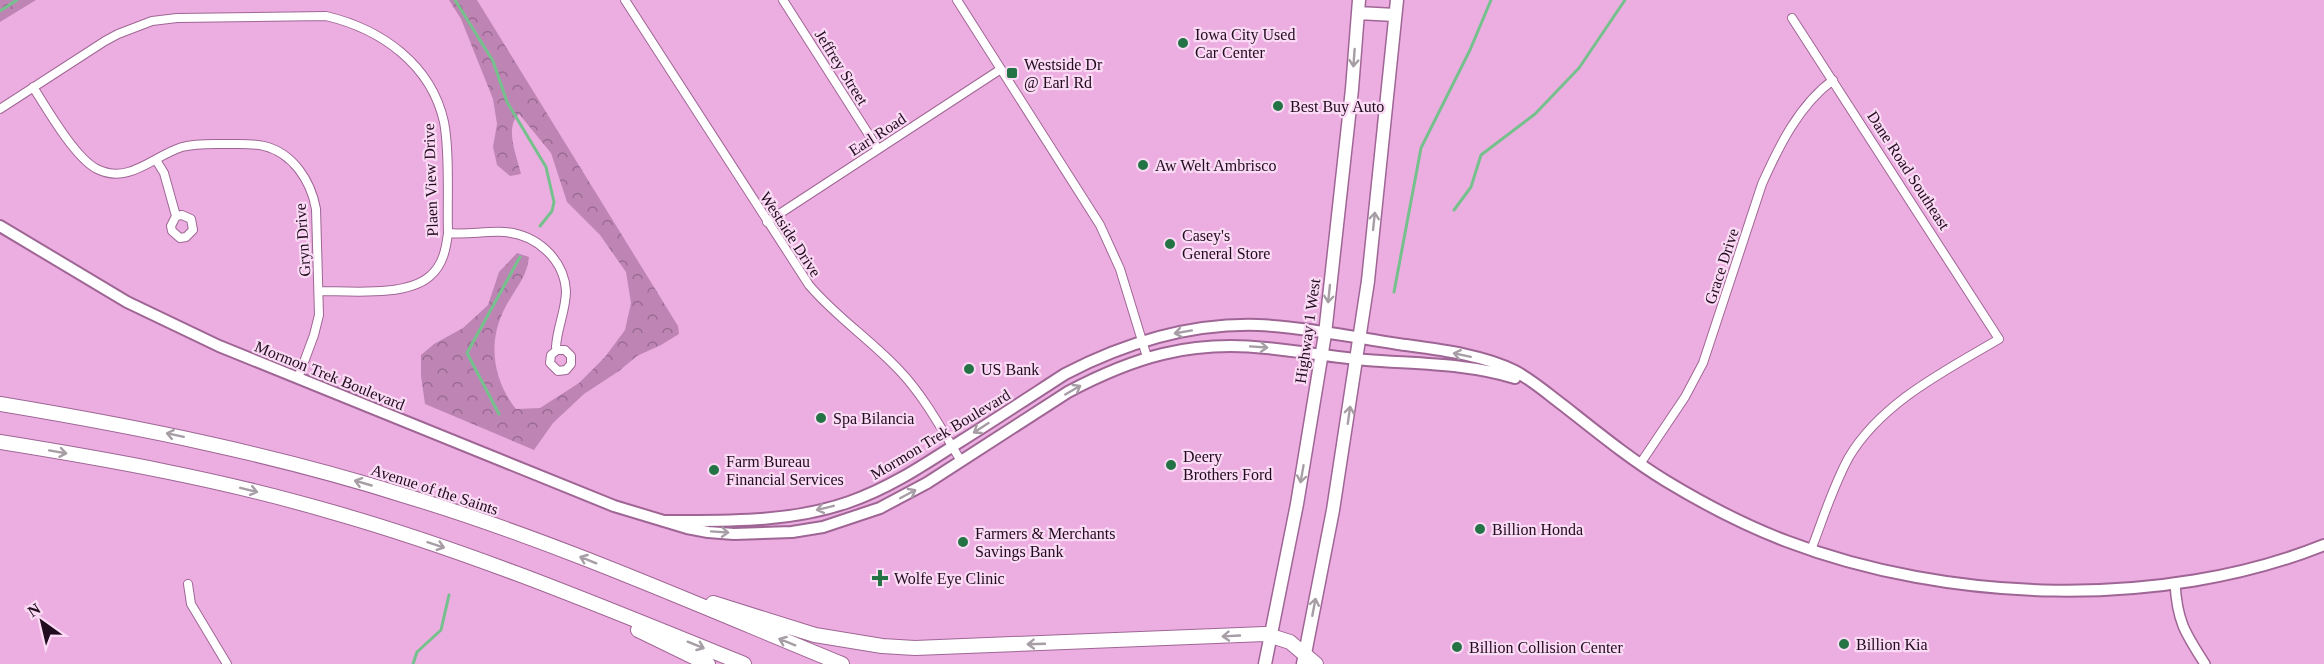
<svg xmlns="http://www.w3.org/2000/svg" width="2324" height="664" font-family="'Times New Roman',serif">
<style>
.forest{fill:url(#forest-crowns)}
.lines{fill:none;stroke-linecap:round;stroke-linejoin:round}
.stream{stroke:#76c08d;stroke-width:3}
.minor-casing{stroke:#9f6695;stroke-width:10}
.tertiary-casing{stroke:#9f6695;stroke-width:12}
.secondary-casing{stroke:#9f6695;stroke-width:14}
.primary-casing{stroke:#9f6695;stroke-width:15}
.motorway-casing{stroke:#9f6695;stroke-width:16}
.minor{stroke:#fff;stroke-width:8}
.tertiary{stroke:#fff;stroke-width:9}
.secondary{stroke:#fff;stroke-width:10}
.primary{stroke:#fff;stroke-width:12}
.motorway{stroke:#fff;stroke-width:14}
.oneway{stroke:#a69da5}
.poi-dot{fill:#247344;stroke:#fadaf4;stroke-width:2}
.labels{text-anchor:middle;stroke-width:4.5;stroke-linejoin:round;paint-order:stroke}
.poi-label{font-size:16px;fill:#210b1e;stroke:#fadaf4;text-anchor:start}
.street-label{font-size:16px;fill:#210b1e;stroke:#fadaf4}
</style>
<defs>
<pattern id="forest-crowns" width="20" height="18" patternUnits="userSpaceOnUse" patternTransform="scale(1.5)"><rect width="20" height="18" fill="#be85b4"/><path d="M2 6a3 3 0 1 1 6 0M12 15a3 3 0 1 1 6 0" fill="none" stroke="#9a6b92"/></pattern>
</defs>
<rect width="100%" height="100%" fill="#ecaee0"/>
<path class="forest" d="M0,0H36L0,22Z
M449,0H477L678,326L679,334L661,345L637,356L619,371L584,394L553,423L534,450L425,404L421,376V355L434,344L463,328L488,305L499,272L517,253L529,257C527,278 514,290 505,308C487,342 493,380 516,409L540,408L579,383L605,357L625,330L631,303L626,272L600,235L567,202L551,153L519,114C504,128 517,156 521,174L510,176L497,165L493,147L497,124L493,99L461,19Z"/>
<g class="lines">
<path class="stream" d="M455,0L493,61L507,102L546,167L554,202L552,211L540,226
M0,11L17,0
M1454,210L1471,187L1481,155L1535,114L1579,68L1625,0
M1394,292L1421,148L1470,50L1491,0
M499,414L467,353L520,257
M413,664L417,652L441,630L449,595"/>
<g class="minor-casing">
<path id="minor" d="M625,0L809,285C836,317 870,339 899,370C924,396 942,430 961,461
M783,0L878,149
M957,0L1100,225L1120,269L1147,357
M1792,18L1999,339C1945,371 1882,402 1849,457C1833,486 1823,519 1811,550
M33,87C47,109 75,158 97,169C129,185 153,156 182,147C197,143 212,144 227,144C239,144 252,143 264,146C293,153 311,181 316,209L319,315L314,335L298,378
M0,109L105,41L118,34L152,21L177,18L326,16C381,29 431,64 444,122C450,153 447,200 448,233C446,249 443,265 430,276C407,297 349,291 319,291
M156,160L164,173L176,216L171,226L172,231L180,238L186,237L193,230L191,219L182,215L176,216
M767,222L1001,69
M448,233C466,235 485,231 504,232C536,234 564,259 566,291C566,310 557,328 556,347L557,350H565L571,356V364L566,370L558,371L550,363L551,355L557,350
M1640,464L1685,397L1703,363L1762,184C1779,146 1799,105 1833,80
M188,584L191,604L227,664"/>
</g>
<g class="tertiary-casing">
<path id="tertiary" d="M2175,583C2177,621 2185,633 2205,664"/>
</g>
<g class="secondary-casing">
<path id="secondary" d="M0,226L127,302L219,346L614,506L687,528L708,532L734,534L792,532L823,527L880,508L927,483L1068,392C1134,357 1190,340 1266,348C1299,351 1332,357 1366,360C1415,364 1468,363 1515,378
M663,521C725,521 789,523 849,502C890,488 925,464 961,441C996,419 1031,396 1065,374C1125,343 1190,323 1258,325C1304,327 1352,337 1398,344C1434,349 1482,354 1515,371C1532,380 1548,394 1564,406C1597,432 1630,459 1666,481C1704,504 1744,525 1786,541C1948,603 2162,610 2324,545"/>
</g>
<g class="primary-casing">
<path id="primary" d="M1358,13L1395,15
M1265,664L1297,504L1325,334L1352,89L1359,0
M1303,664L1333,510L1368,281L1397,0"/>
</g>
<g class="motorway-casing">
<path id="motorway" d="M0,404C138,427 273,454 406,496C555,541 698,605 842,664
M0,442C112,460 223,480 332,512C473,552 608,609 744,664
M713,603L815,635L882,646L915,648L1265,634L1290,642L1316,664
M638,630L708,664"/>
</g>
<use href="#minor" class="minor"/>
<use href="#tertiary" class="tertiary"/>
<use href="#secondary" class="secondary"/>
<use href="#primary" class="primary"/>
<use href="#motorway" class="motorway"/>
</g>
<defs><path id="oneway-shaft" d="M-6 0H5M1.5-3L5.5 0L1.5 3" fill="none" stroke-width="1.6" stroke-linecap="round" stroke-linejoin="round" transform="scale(1.5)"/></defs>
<g class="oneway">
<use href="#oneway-shaft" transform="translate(1354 58) rotate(94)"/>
<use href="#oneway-shaft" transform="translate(1374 221) rotate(-84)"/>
<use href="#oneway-shaft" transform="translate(1329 294) rotate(96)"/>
<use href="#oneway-shaft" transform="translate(1183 332) rotate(170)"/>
<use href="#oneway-shaft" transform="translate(1259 347) rotate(4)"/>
<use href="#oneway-shaft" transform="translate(1462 355) rotate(-168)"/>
<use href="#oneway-shaft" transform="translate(1073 390) rotate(-30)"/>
<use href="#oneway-shaft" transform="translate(1349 415) rotate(-82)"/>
<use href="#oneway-shaft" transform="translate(981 428) rotate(147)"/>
<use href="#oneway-shaft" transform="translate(175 435) rotate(-168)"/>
<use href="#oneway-shaft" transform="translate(58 452) rotate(10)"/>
<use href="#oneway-shaft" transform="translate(1302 474) rotate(100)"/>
<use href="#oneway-shaft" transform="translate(363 483) rotate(-164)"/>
<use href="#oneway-shaft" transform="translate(249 490) rotate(14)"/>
<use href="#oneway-shaft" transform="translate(908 494) rotate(-28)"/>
<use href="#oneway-shaft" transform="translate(825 508) rotate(166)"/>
<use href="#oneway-shaft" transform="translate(720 532) rotate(4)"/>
<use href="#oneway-shaft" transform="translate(436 545) rotate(18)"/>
<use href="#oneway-shaft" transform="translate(588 560) rotate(-158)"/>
<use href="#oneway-shaft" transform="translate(1314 607) rotate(-79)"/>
<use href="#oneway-shaft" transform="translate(1231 636) rotate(177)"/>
<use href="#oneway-shaft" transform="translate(787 642) rotate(-158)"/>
<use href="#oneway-shaft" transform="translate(1036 644) rotate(178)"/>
<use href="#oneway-shaft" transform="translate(696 645) rotate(22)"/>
</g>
<g class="poi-dot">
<circle cx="1183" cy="43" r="6"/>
<rect x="1006" y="67" width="12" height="12" rx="3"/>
<circle cx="1278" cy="106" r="6"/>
<circle cx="1143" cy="165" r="6"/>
<circle cx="1170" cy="244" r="6"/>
<circle cx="969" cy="369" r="6"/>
<circle cx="821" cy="418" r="6"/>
<circle cx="1171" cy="465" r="6"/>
<circle cx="714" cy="470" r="6"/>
<circle cx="1480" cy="529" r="6"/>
<circle cx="963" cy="542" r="6"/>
<path d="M877 569h6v6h6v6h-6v6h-6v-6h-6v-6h6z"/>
<circle cx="1844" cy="644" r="6"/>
<circle cx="1457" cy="647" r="6"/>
</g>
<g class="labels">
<g class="poi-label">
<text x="1195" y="40">Iowa City Used<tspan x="1195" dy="18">Car Center</tspan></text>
<text x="1024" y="70">Westside Dr<tspan x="1024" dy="18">@ Earl Rd</tspan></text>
<text x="1290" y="112">Best Buy Auto</text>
<text x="1155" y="171">Aw Welt Ambrisco</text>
<text x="1182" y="241">Casey's<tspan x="1182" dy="18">General Store</tspan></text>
<text x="981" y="375">US Bank</text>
<text x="833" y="424">Spa Bilancia</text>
<text x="1183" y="462">Deery<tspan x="1183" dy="18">Brothers Ford</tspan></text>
<text x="726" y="467">Farm Bureau<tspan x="726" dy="18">Financial Services</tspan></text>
<text x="1492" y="535">Billion Honda</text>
<text x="975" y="539">Farmers &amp; Merchants<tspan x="975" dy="18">Savings Bank</tspan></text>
<text x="894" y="584">Wolfe Eye Clinic</text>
<text x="1856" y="650">Billion Kia</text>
<text x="1469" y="653">Billion Collision Center</text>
</g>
<g class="street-label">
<text transform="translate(842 67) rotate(58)" y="6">Jeffrey Street</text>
<text transform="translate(877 134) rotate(-33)" y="6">Earl Road</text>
<text transform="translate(1909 170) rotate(57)" y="6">Dane Road Southeast</text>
<text transform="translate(430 180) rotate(-92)" y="6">Plaen View Drive</text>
<text transform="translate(791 234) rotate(57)" y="6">Westside Drive</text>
<text transform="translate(302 240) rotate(-94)" y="6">Gryn Drive</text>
<text transform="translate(1721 266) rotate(-72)" y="6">Grace Drive</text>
<text transform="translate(1307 331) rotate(-82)" y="6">Highway 1 West</text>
<text transform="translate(330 375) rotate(22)" y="6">Mormon Trek Boulevard</text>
<text transform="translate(940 434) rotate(-31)" y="6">Mormon Trek Boulevard</text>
<text transform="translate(435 489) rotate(18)" y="6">Avenue of the Saints</text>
</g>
</g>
<g transform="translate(42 622) rotate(326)" stroke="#fadaf4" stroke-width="4.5" paint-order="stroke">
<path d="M0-4.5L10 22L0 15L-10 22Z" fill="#210b1e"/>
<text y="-9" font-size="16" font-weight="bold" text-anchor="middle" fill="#210b1e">N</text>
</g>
</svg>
